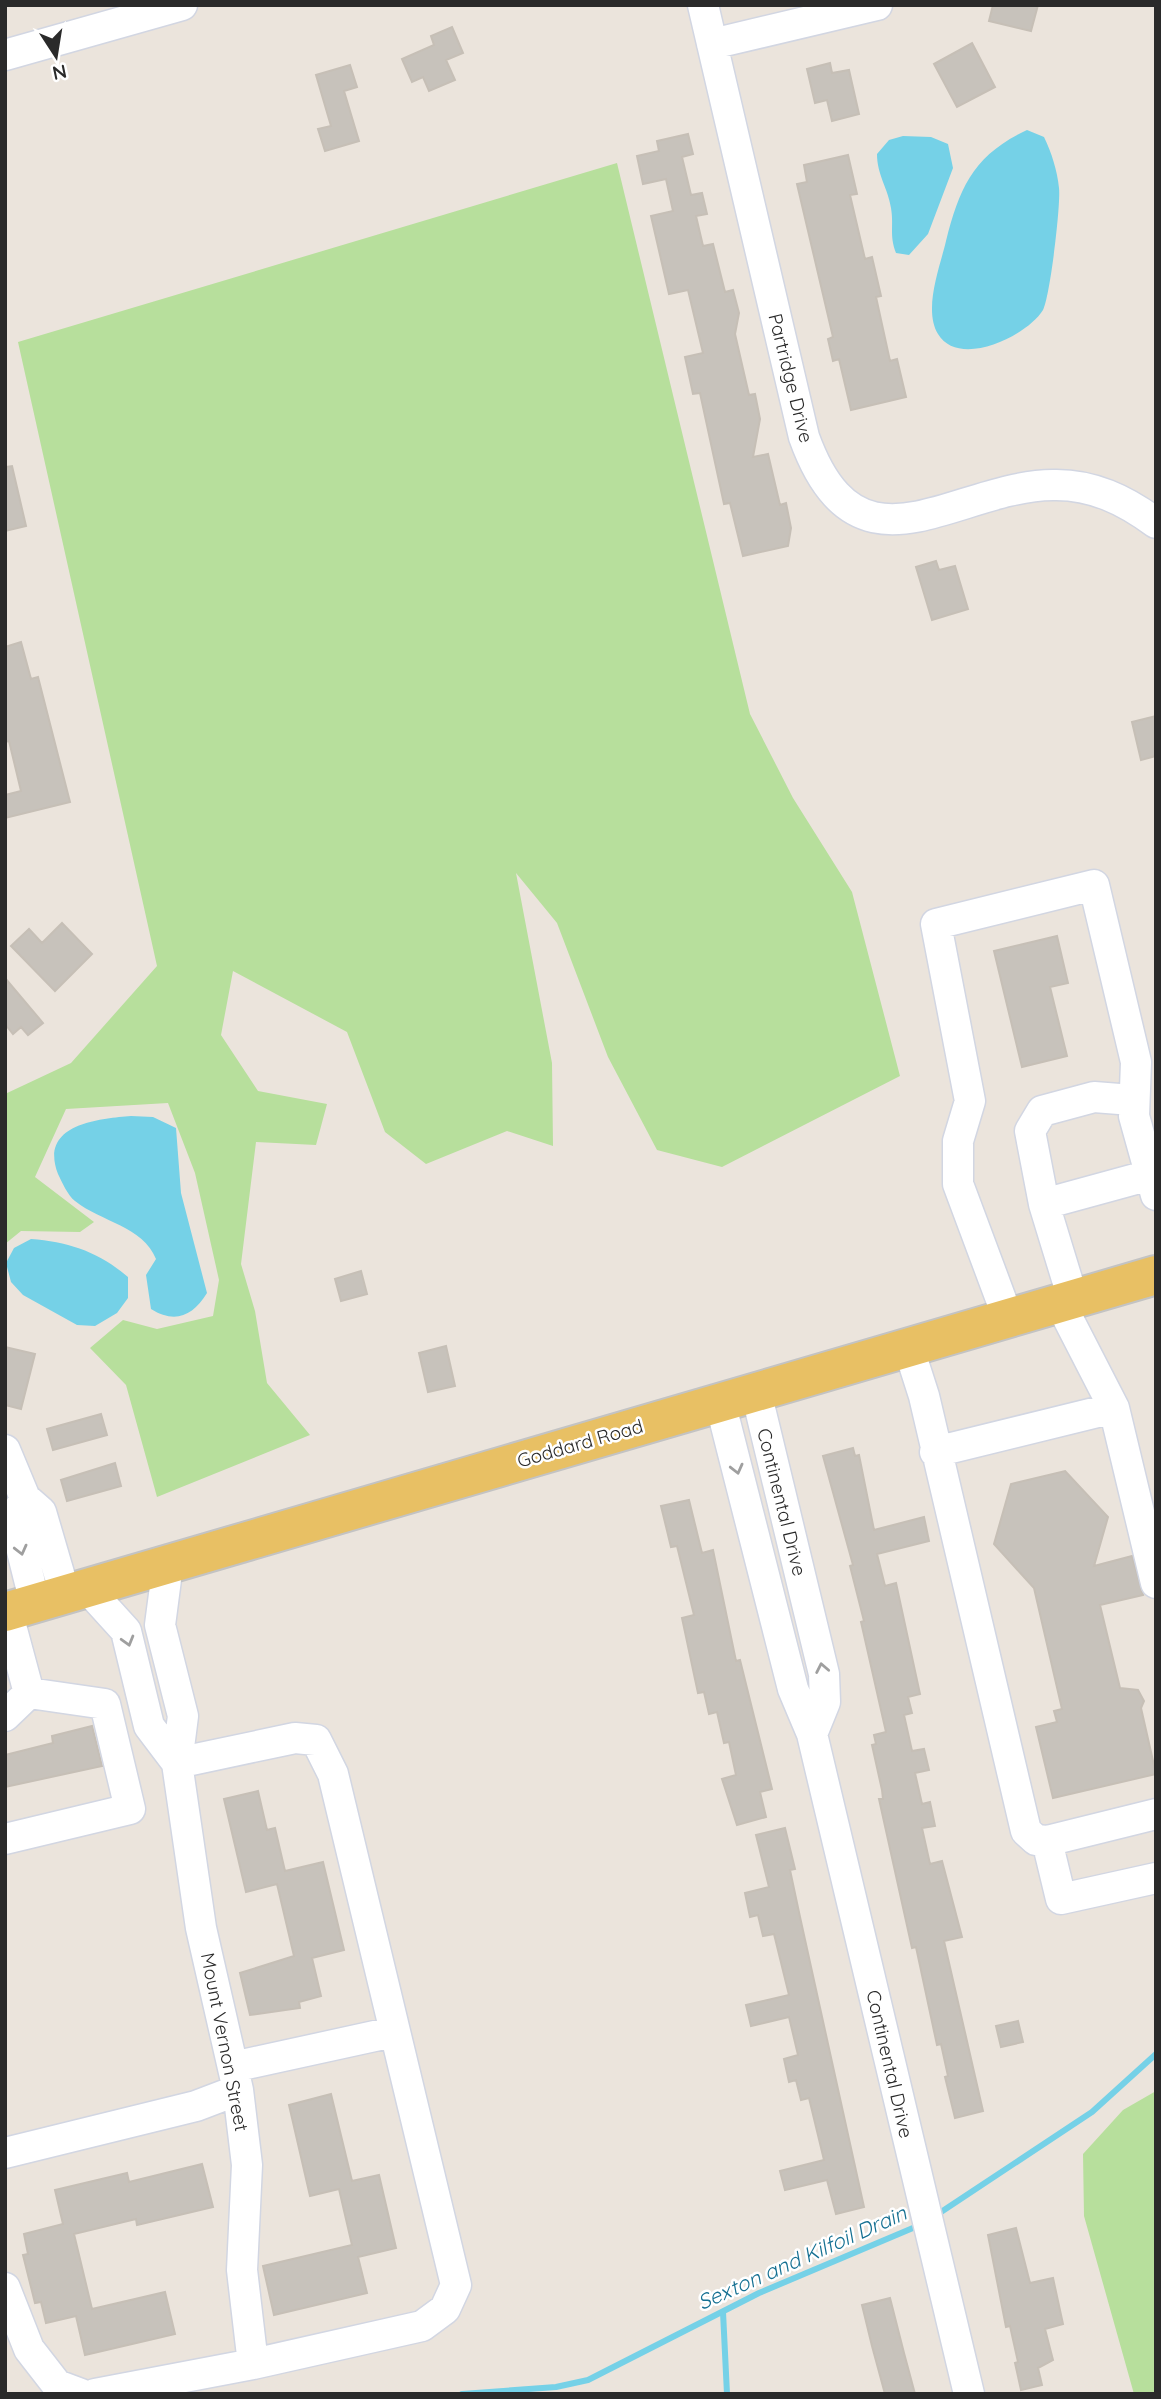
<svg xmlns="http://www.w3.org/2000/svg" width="1161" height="2399" font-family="Quicksand,sans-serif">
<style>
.green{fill:#b7df9c}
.water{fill:#75d1e7}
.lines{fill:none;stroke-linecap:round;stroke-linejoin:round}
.stream{stroke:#75d1e7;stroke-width:6}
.building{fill:#c7c2bb;stroke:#c6bfb6;stroke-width:2}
.minor-casing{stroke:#d2d6e2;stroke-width:33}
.major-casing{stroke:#c3c3c3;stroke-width:42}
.minor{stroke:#fff;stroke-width:30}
.major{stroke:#e8c064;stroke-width:38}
.oneway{stroke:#9f9f9f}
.labels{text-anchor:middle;stroke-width:5;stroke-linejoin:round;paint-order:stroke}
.street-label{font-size:19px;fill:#2a2a2a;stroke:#fff}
.water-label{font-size:21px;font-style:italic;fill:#157092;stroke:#fff}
</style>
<rect width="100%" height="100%" fill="#ebe4dc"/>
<path class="green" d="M617,163L750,714L793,798L852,892L900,1076L722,1167L657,1150L608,1057L557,923L516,873L552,1063L553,1146L507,1131L426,1164L385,1132L347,1032L233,971L221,1035L258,1091L327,1104L316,1145L256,1142L241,1264L255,1311L267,1383L310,1435L157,1497L126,1385L90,1348L123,1320L157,1329L213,1316L219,1280L195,1173L168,1103L66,1109L35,1177L94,1222L80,1232L21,1231L5,1244V1094L71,1063L157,966L18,342Z
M1156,2091V2394H1134L1084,2216L1083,2154L1123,2110Z"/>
<path class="water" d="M1027,130L1044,137C1052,154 1057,170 1059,188C1061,204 1050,297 1043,310C1027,336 959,369 938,334C923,309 940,267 946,241C960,186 974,155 1027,130Z
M903,136L931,137L948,144L953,168L928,234L909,255L896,253C889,235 894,226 891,208C888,188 877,175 877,154L889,140Z
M131,1116L153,1117L176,1128L181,1193L207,1293C193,1316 175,1324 151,1309L146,1275L156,1259C143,1226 101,1222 75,1201C68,1196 62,1182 58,1174C39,1125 96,1119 131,1116Z
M31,1239C69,1242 99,1252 128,1277V1298L117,1313L95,1326L77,1325L23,1295L11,1282L6,1263L14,1248Z"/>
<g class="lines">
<path class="stream" d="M935,2216L1092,2112L1156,2054
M723,2312L727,2394
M462,2394L556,2387L588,2380L759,2293L920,2225"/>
</g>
<path class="building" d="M993,5H1038L1031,31L989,21Z
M452,27L463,53L446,60L455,80L429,91L423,77L412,82L402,59L434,45L431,36Z
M972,43L995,87L957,107L934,64Z
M830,63L832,73L849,70L859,114L832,121L827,100L815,103L807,69Z
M350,65L357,87L344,91L359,141L325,151L318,129L331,126L316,75Z
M688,134L693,154L682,157L691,195L702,193L707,214L696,216L703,246L713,244L725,292L733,290L739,313L735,334L749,395L755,394L760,419L753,457L768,454L780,505L786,503L791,528L788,546L743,556L730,503L724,504L700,393L693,394L685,357L703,353L688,290L669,294L651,216L673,211L666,179L643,184L637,156L659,151L657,141Z
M848,155L857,194L850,195L865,259L872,257L881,296L876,297L890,361L897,359L906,397L851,410L839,359L833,361L828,339L833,337L797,184L807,182L804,165Z
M12,466L26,526L5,531V467Z
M936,561L939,570L955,566L968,609L932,620L916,567Z
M21,642L31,679L38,677L70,802L5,818V795L21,791L9,741L5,742V647Z
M1156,716V756L1141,760L1132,722Z
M62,923L92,954L55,991L11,946L29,929L42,943Z
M1057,936L1068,983L1050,987L1067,1056L1022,1067L994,951Z
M5,978L43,1023L28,1035L21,1027L13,1034L5,1024Z
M361,1271L367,1294L341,1301L335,1279Z
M446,1346L455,1386L428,1392L419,1353Z
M5,1347L35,1354L21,1409L5,1405Z
M101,1414L107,1435L53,1450L47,1429Z
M853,1448L855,1456L859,1455L874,1530L924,1517L929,1541L877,1554L885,1586L896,1583L920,1694L908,1697L912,1713L904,1715L912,1751L924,1749L929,1770L915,1773L922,1804L930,1802L935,1826L922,1828L930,1864L942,1861L962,1937L944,1941L983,2111L955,2118L945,2077L948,2076L941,2044L937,2045L916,1947L912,1948L879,1799H883L882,1790L872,1745L876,1744L874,1735L886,1732L861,1622L864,1621L850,1566L853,1565L823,1456Z
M115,1463L121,1486L67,1501L61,1480Z
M1065,1471L1108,1517L1094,1566L1132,1556L1143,1595L1100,1605L1120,1688L1138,1690L1144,1701L1141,1708L1156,1774L1053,1798L1036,1727L1057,1722L1054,1711L1062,1709L1034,1588L994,1544L1011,1484Z
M689,1500L702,1553L713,1550L736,1661L740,1660L772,1789L760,1792L766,1817L737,1825L722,1779L736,1775L729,1742L724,1743L717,1712L709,1714L704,1692L698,1693L682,1618L694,1615L677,1546L671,1547L661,1506Z
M92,1726L102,1766L5,1787V1755L53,1743L52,1736Z
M258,1791L267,1830L275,1828L285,1871L323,1862L344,1950L312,1958L321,1996L299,2002L300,2008L250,2015L240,1973L294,1956L277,1884L246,1892L224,1799Z
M785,1828L795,1869L790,1870L800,1917L864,2207L836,2214L827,2180L785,2190L780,2171L824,2160L809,2098L801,2100L796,2080L789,2082L784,2059L798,2055L789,2017L751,2026L746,2005L789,1995L774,1934L763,1936L758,1915L750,1917L745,1893L769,1887L756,1835Z
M1018,2021L1023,2042L1001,2047L996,2026Z
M331,2094L352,2181L379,2175L396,2248L358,2257L367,2293L274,2315L263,2266L352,2245L339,2189L310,2196L289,2105Z
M202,2164L213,2207L137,2225L136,2219L74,2234L92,2309L165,2292L175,2334L85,2355L76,2316L46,2323L41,2302L35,2303L23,2255L28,2254L24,2234L63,2224L55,2190L127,2173L129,2182Z
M1016,2228L1030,2283L1053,2278L1063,2324L1045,2329L1053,2360L1038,2368L1042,2385L1021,2390L1015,2363L1018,2362L1010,2326L1006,2327L988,2235Z
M890,2298L904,2353L915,2394H885L872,2346L862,2305Z"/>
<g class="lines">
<g class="minor-casing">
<path id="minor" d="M703,5L804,437C858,587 953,486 1053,485C1092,484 1125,500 1156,523
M712,44L877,5
M5,55L182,5
M1044,1204L1150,1175
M1073,1299L1044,1204L1030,1131L1042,1111L1094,1097L1132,1100
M1060,1303L1114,1408L1156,1583
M1008,1318L958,1184V1141L970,1101L936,924L1094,885L1136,1062L1134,1116L1156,1195
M908,1346L924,1396L1026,1831L1036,1840L1047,1841L1061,1899L1156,1878
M756,1392L824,1674L825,1702L812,1734
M720,1402L793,1689L812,1734L969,2394
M5,1450L25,1498L41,1512L65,1594
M935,1452L1114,1408
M25,1498L14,1519L35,1603
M87,1588L126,1631L149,1726L177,1763L183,1716L160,1625L168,1564
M7,1611L29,1693
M5,1716L29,1693
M5,1839L130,1809L105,1704L29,1693
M1047,1841L1156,1814
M233,2067L393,2032
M5,2153L196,2106L238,2090
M5,2288L29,2349L57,2385L81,2394
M95,2394L253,2364L422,2326L445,2309L456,2285L333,1774L316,1740L295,1738L177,1763L201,1928L238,2090L247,2165L242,2270L253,2364"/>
</g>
<g class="major-casing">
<path id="major" d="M5,1612L1156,1275"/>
</g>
<use href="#minor" class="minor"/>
<use href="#major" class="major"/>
</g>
<defs><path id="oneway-chevron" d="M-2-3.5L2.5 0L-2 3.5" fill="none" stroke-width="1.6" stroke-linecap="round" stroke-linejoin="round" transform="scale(1.75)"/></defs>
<g class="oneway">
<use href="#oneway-chevron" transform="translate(737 1469) rotate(76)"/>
<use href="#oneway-chevron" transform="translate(21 1550) rotate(76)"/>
<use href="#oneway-chevron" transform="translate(128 1641) rotate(74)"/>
<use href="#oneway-chevron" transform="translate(822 1668) rotate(-101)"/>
</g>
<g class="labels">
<g class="street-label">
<text transform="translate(791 378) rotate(76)" y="7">Partridge Drive</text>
<text transform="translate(580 1443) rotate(-16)" y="7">Goddard Road</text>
<text transform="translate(782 1502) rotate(76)" y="7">Continental Drive</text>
<text transform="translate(225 2042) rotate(79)" y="7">Mount Vernon Street</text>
<text transform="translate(890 2064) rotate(77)" y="7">Continental Drive</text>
</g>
<g class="water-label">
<text transform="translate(802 2258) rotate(-24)" y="7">Sexton and Kilfoil Drain</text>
</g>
</g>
<rect width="1161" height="2399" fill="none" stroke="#2a2a2a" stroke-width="14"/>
<g transform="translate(56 56) rotate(168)" stroke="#ffffff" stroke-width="5" paint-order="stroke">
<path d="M0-5L12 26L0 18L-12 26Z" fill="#2a2a2a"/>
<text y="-10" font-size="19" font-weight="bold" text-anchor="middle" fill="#2a2a2a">N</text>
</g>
</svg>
